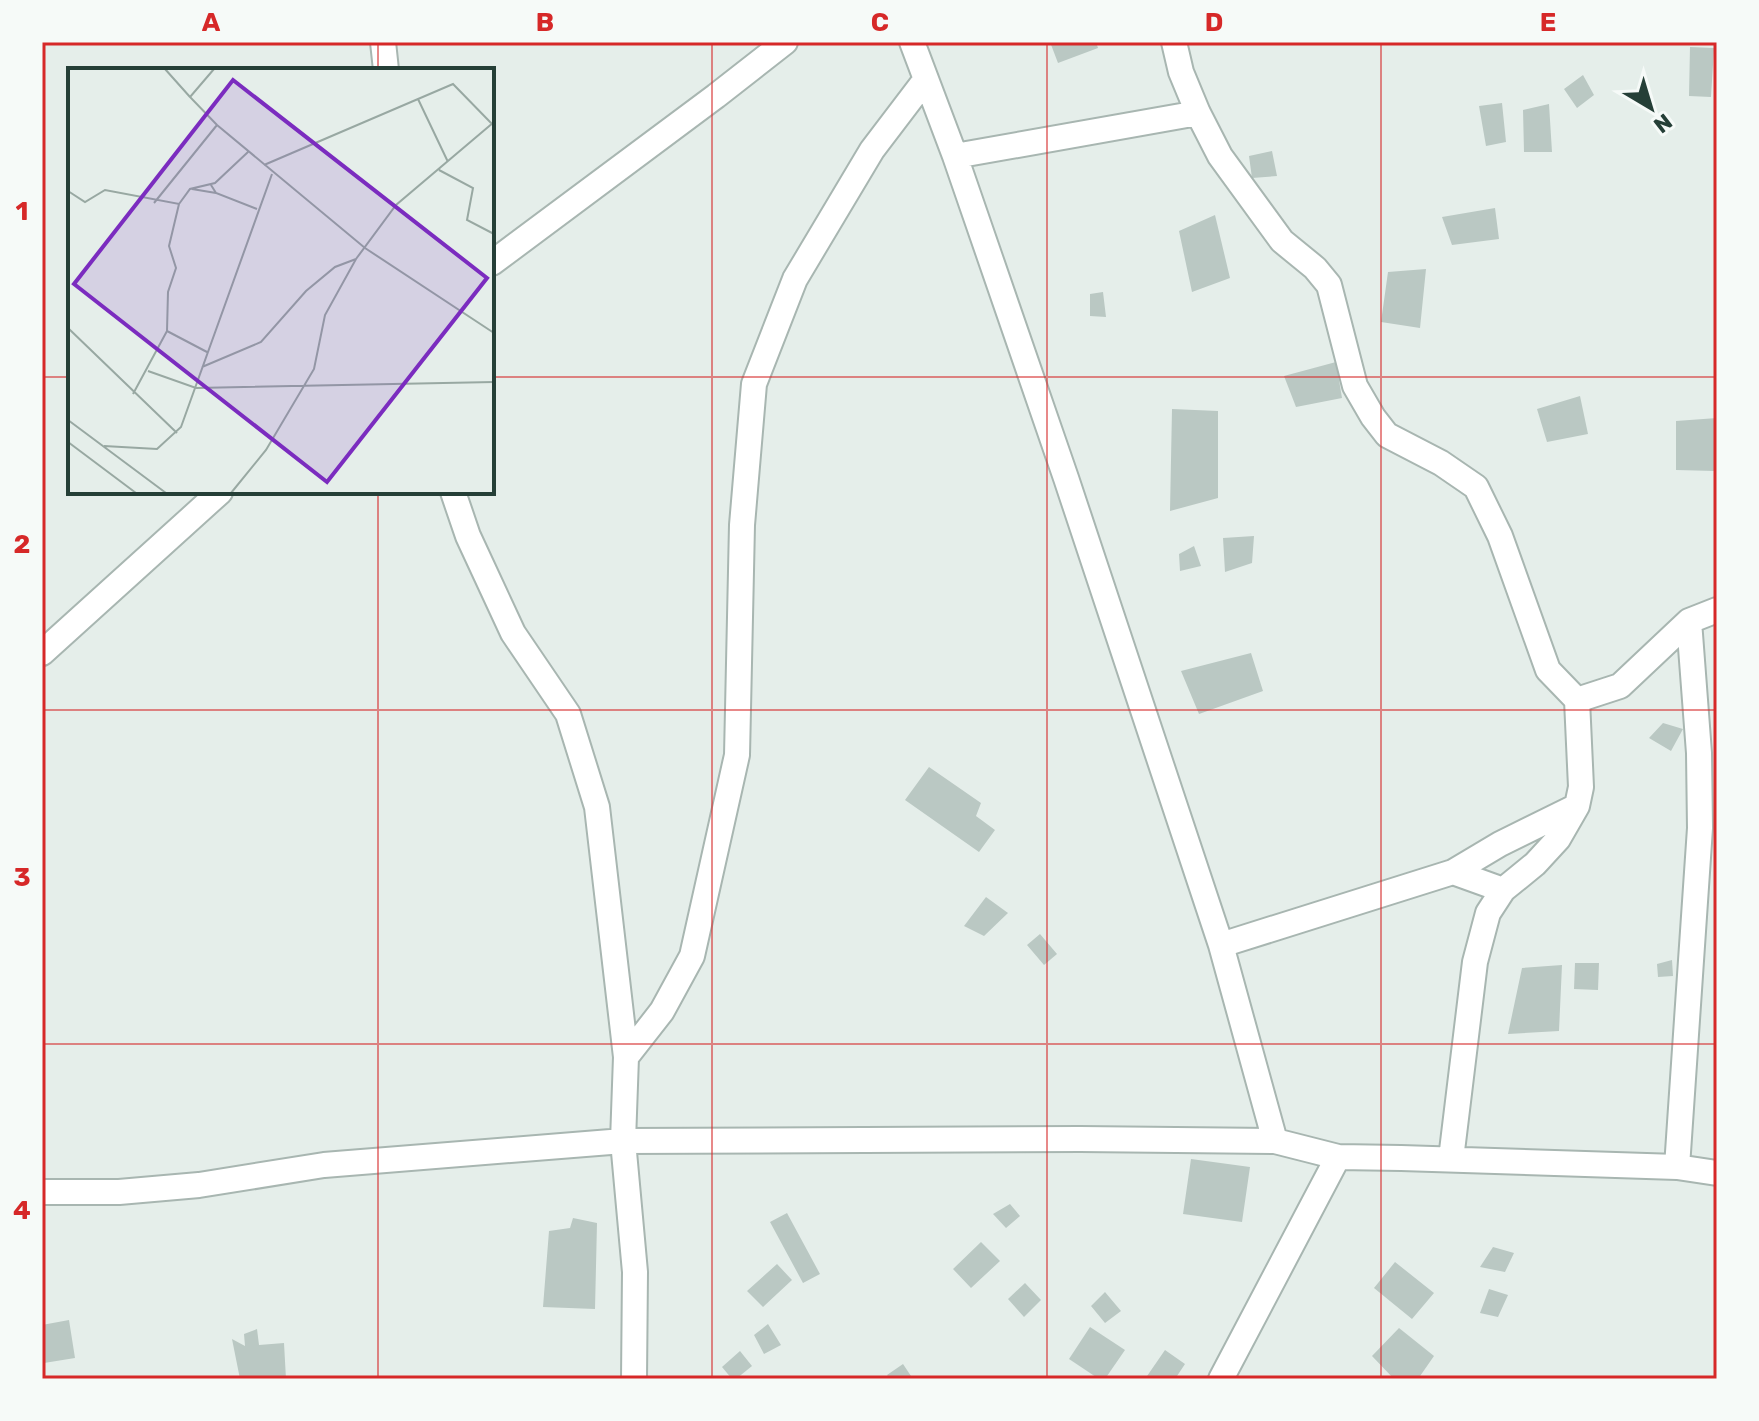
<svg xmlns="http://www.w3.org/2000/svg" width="1759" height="1421" font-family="Rubik,sans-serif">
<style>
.building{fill:#bac8c3}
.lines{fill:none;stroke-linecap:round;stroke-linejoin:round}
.minor-casing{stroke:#a8b6b1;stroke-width:28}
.minor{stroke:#fff;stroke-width:24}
.grid{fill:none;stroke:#d62828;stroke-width:2;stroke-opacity:0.55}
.inset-road{fill:none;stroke:#98a8a2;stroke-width:2}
.view{fill:#7b2cbf;fill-opacity:0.15;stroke:#7b2cbf;stroke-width:4}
.inset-edge{fill:none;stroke:#253f37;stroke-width:4}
.neatline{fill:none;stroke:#d62828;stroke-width:3}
.grid-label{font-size:26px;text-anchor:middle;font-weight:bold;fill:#d62828}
</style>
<rect width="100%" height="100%" fill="#e5eeea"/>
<path class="building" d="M1050,42H1096L1098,48L1058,63Z
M1690,47L1714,48L1711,97L1689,96Z
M1583,75L1594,95L1577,108L1564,89Z
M1502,103L1506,142L1486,146L1479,106Z
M1549,104L1552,152H1524L1523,110Z
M1272,151L1277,176L1252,178L1249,156Z
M1495,208L1499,239L1452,245L1442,217Z
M1215,215L1230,278L1192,292L1179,231Z
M1426,269L1420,328L1381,322L1388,272Z
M1103,292L1106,317L1090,316V294Z
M1336,362L1342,398L1296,407L1284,376Z
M1580,396L1588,434L1547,442L1537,409Z
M1172,409L1218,411V498L1170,511Z
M1717,418V456L1715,471L1676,470V421Z
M1254,536L1252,563L1225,572L1223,538Z
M1194,546L1201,566L1180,571L1179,554Z
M1251,653L1263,691L1199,714L1181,671Z
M1663,723L1683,729L1671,751L1649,738Z
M929,767L981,803L976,816L995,830L979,852L905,800Z
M986,897L1008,913L984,936L964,926Z
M1040,934L1057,954L1044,965L1027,945Z
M1672,960L1673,976L1658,977L1657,964Z
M1575,963H1599L1598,990L1574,989Z
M1562,965L1559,1031L1508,1034L1522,968Z
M1191,1159L1250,1167L1242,1222L1183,1214Z
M1010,1204L1020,1216L1006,1228L993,1214Z
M787,1213L820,1274L803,1283L770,1222Z
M573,1218L597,1223L595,1309L543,1307L549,1231L570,1228Z
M981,1242L1000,1261L971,1288L953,1269Z
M1493,1247L1514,1253L1505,1272L1480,1267Z
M1395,1262L1434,1293L1412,1319L1374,1288Z
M777,1264L792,1280L763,1307L747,1291Z
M1025,1283L1041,1300L1024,1317L1008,1299Z
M1489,1289L1508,1295L1498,1317L1480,1313Z
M1105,1292L1121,1311L1105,1323L1091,1306Z
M69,1320L75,1358L44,1363L42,1351V1325Z
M768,1324L781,1345L764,1354L754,1335Z
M1090,1327L1125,1350L1105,1379H1099L1069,1359Z
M1399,1328L1434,1356L1418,1379H1394L1372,1356Z
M257,1329L259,1345L284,1343L286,1379H240L232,1339L245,1346L244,1334Z
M1165,1350L1185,1364L1175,1379H1145Z
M740,1351L752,1366L736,1379H732L722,1367Z
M903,1364L913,1379H890L887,1375Z"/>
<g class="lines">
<g class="minor-casing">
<path id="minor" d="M383,42L386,70
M912,42L955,156L1066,478L1221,945L1275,1141
M1174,42L1181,72L1198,113L1220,156L1282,241L1315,268L1329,285L1355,386L1373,417L1387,435L1441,463L1476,487L1500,536L1548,670L1577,700
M955,156L1198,113
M492,263L716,96L785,42
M453,492L468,536L513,633L568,714L597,807L626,1057L623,1141L635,1272L634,1379
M42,653L220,492
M1453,872L1500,844L1577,806
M1221,945L1453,872L1503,890
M626,1057L662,1011L692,956L737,755L742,525L754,384L795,279L872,150L926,79
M1451,1159L1475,962L1488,913L1503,890L1535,864L1558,839L1577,806L1581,787L1577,700L1620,686L1689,621L1717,610
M1677,1167L1700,828L1699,753L1689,621
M42,1192H119L199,1185L324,1165L623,1141L1080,1139L1275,1141L1338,1157L1401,1158L1677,1167L1717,1173
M1221,1379L1338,1157"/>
</g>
<use href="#minor" class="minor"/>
</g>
<path class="grid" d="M378,42V70M712,42V1379M1047,42V1379M1381,42V1379M42,377H70M492,377H1717M378,492V1379M42,710H1717M42,1044H1717"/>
<g transform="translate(68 68)">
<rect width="426" height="426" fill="#e5eeea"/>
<path class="inset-road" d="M97,1L122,29M146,1L122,29L149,57L297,180L426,265M350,31L380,94M196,97L385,16L426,58M371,102L405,120L399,152L426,166M143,117L148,125L189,141M124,121L148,125M0,123L17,134L37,122L111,136L122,121L147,115L180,84M86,135L149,57M0,260L109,365M99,263L139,284M134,299L193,274L238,223L267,199L288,191M80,303L128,320L426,314M65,326L99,263L100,224L108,200L101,178L111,136M0,352L98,425M0,374L68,425M36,378L89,381L113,359L204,106M163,425L198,382L246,301L257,247L288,191L328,137L426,54"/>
<path class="view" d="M165,12L419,210L259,414L6,216Z"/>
<rect width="426" height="426" class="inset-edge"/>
</g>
<rect width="1759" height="1421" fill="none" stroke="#f6faf8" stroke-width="88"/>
<g transform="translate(1651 108) rotate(142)" stroke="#f6faf8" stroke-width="6" paint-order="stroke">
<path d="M0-6L14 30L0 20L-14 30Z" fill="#253f37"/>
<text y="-12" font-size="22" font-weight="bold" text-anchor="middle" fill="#253f37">N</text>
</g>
<rect x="44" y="44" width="1671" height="1333" class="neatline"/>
<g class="grid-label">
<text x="211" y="31">A</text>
<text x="545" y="31">B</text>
<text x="880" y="31">C</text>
<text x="1214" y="31">D</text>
<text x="1548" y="31">E</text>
<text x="22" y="220">1</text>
<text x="22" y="553">2</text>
<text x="22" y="886">3</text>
<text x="22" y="1219">4</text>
</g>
</svg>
